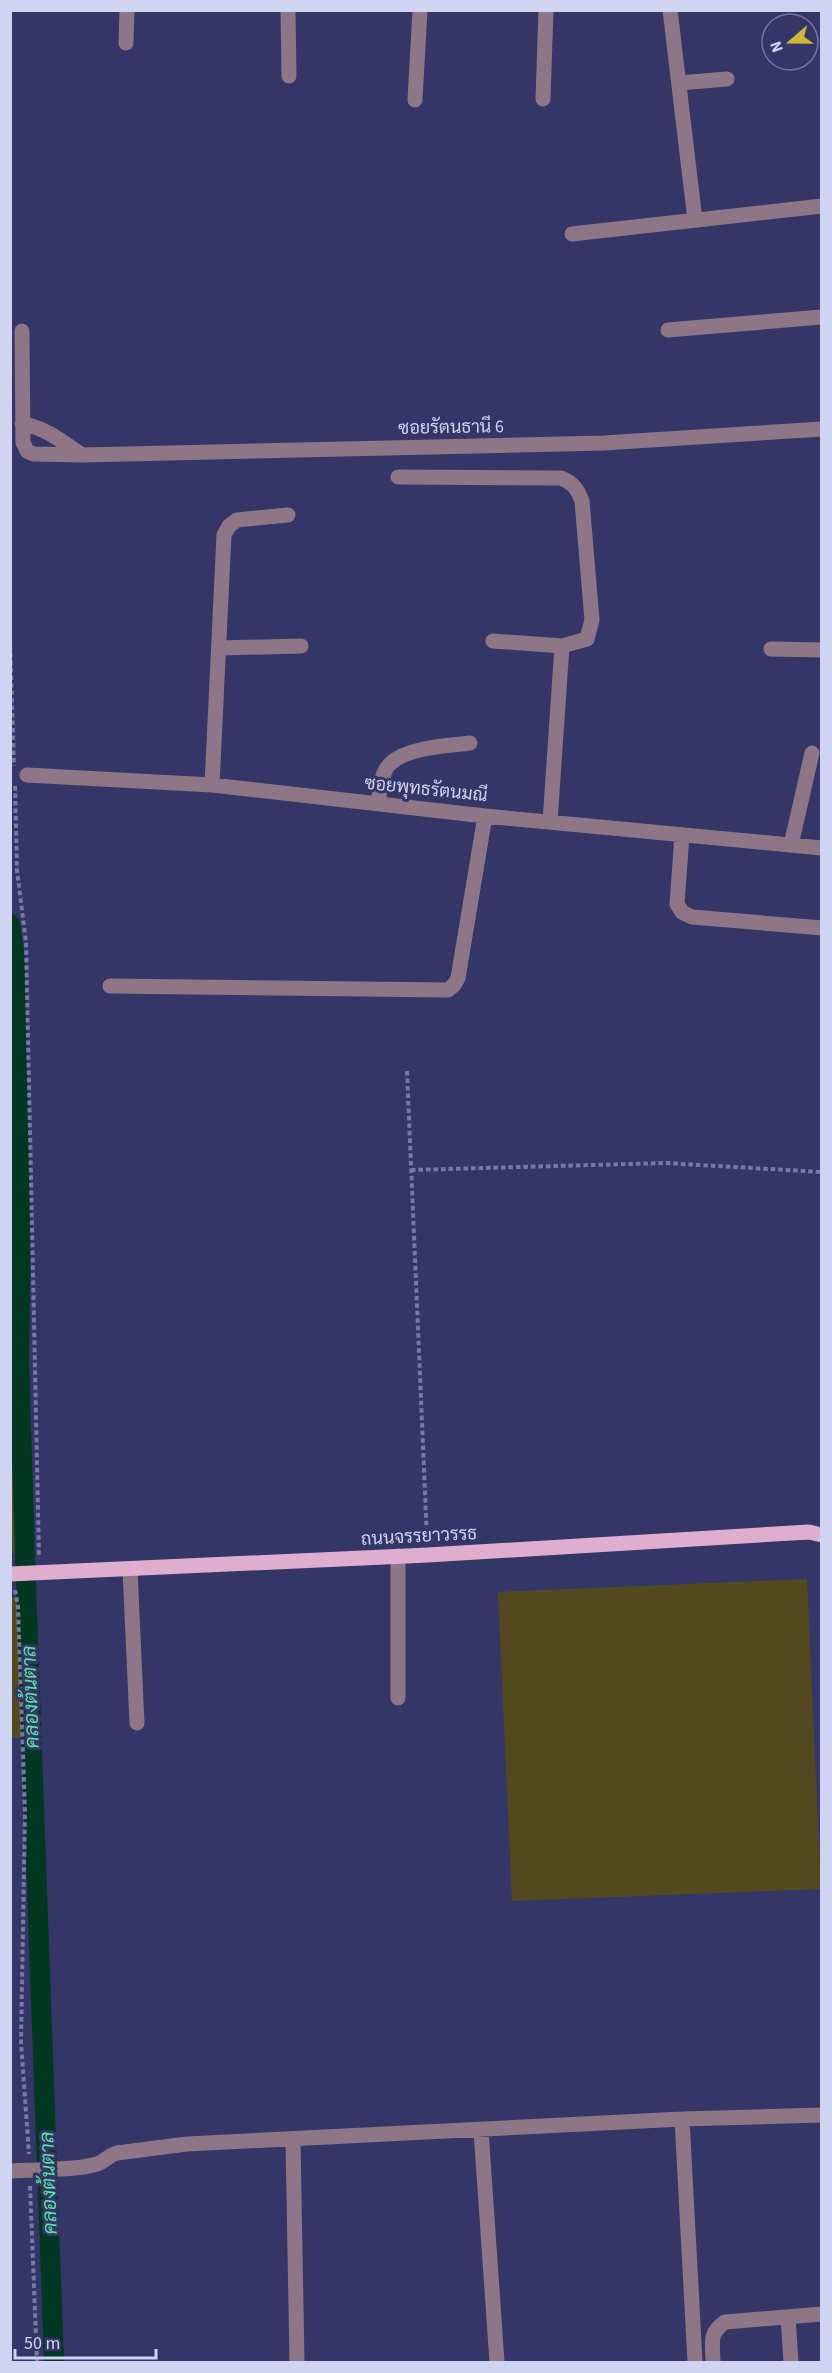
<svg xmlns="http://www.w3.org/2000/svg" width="832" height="2373" font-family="'Source Sans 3',Sarabun,sans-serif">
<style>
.green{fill:#524a1e}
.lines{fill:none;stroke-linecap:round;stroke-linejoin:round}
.canal{stroke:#023721;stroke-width:20}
.path{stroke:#787aa4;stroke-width:4;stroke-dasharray:4.5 3;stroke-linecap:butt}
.minor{stroke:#8e7686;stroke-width:15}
.major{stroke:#dfadce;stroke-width:15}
.labels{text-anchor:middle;stroke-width:6;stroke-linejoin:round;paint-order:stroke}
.street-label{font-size:18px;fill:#d0d4f3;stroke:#343668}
.water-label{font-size:20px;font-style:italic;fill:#56e4a1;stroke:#343668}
</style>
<rect width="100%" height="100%" fill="#343668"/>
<path class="green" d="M11,1249L17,1553H11L10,1249Z
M807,1579L821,1889L512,1901L498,1592Z
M21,1596L26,1736L11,1738V1598Z"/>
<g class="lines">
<path class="canal" d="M10,924L15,959L21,1227L19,1362L26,1584L54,2362"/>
<path class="path" d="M10,638L14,766
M15,786L17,870L26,942L39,1558
M407,1071L427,1539
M411,1170L665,1163L822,1172
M15,1590L18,1607L25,1812L21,2042L29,2154
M30,2186L37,2362"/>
<path class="minor" d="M288,10L289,76
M670,10L695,220
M126,43L127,10
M679,83L727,79
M543,99L546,10
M415,100L420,10
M572,234L822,206
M668,330L822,317
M22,331L23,442L27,451L34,454L82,455L604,443L822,429
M22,424C45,427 64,443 82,455
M398,477L561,478C573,483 577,488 582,501L592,620L587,639L562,646L493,641
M219,648L301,646
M771,649L822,650
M27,775L212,785L485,816L822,848
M212,785L224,535L229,526L237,520L288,515
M378,803C380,791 381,771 391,763C408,747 448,746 470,743
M550,822L562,646
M682,835L677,904L682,912L692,917L822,928
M791,845L812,753
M110,986L448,990L454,985L458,978L485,816
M398,1556V1698
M130,1570L137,1723
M682,2119L695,2362
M481,2131L497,2362
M293,2140L297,2362
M10,2171C35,2169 74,2171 97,2164C104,2162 109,2155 117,2153L187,2144L682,2119L822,2115
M788,2317L791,2362
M713,2362C713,2343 708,2334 725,2322L822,2314"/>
<path class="major" d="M10,1574L428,1555L809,1532L822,1535"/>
</g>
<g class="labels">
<g class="street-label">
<text transform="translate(451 427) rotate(-1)" y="6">ซอยรัตนธานี 6</text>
<text transform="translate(426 789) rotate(6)" y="6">ซอยพุทธรัตนมณี</text>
<text transform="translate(419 1536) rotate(-3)" y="6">ถนนจรรยาวรรธ</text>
</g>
<g class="water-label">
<text transform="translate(30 1697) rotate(-92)" y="7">คลองต้นตาล</text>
<text transform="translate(48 2183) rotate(-92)" y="7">คลองต้นตาล</text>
</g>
</g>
<rect width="832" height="2373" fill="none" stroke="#d0d4f3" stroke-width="24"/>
<g transform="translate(790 42) rotate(250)"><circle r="28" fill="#343668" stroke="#7275a0" stroke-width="1.5"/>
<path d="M0-4.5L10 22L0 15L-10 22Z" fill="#ceb838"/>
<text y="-9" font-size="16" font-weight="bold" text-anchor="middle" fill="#d0d4f3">N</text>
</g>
<path d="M15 2349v9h141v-9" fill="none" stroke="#d0d4f3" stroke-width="3"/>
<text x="24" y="2349" font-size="18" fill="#d0d4f3" stroke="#343668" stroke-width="4.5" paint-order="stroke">50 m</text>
</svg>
